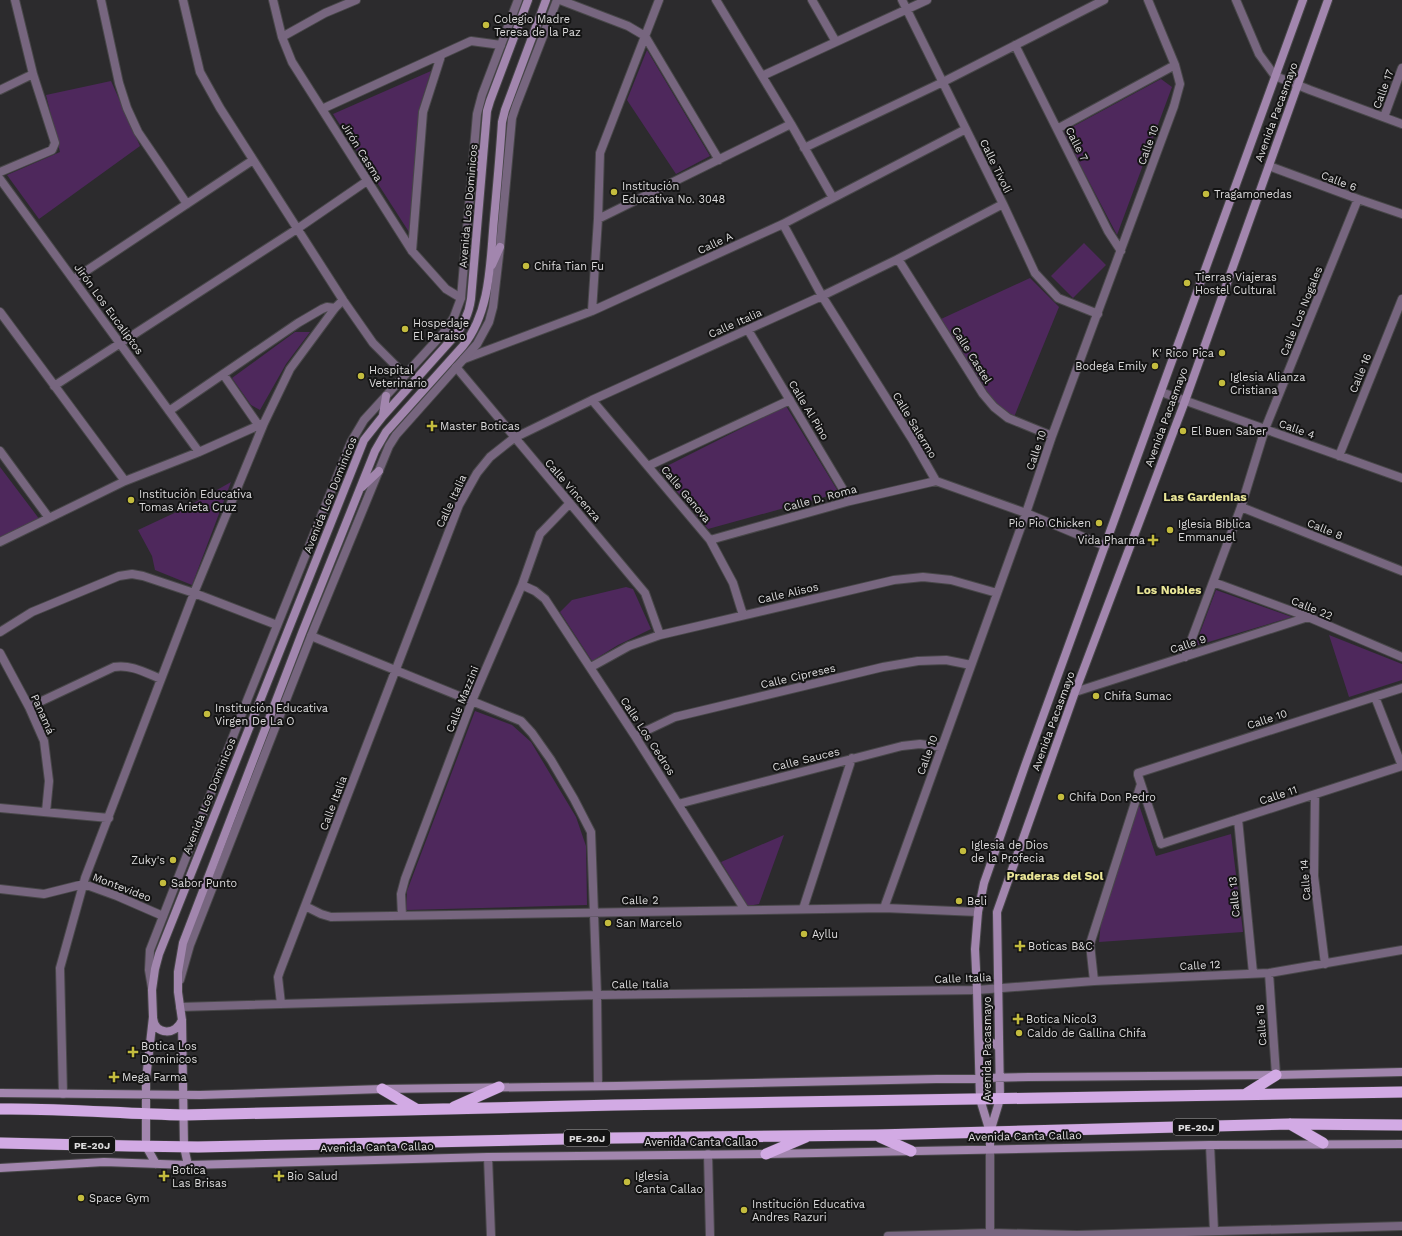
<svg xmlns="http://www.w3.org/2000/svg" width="1402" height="1236" font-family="'Work Sans',sans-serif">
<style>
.green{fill:#4e285c}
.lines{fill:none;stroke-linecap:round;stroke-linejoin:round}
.minor-casing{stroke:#484749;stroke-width:10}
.tertiary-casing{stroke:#484749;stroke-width:10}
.secondary-casing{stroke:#484749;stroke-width:10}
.trunk-casing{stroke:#484749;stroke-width:12}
.minor{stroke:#77667f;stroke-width:8}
.tertiary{stroke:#77667f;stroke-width:8}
.secondary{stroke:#a286ae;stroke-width:8}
.trunk{stroke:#d2aae4;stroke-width:11}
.poi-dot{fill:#c4bc3e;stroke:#141414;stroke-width:1.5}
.labels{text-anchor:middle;stroke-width:4;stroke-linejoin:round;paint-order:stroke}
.shield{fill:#141414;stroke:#a1a0a1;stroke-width:1}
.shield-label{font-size:10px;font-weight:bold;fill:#dddcdd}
.poi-label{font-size:11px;fill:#dddcdd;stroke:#141414;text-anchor:start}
.street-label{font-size:11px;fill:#dddcdd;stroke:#141414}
.neighbourhood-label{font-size:12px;font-weight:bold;fill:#eae697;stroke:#141414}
</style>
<rect width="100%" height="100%" fill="#2c2b2d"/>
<path class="green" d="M647,50L710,156L676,174L627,100Z
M431,71L419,110L409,232L333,114Z
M1161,79L1172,87L1117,235L1063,132Z
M111,81L140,146L39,219L7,175L60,152L46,95Z
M1084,243L1106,265L1073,298L1051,276Z
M1030,278L1059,307L1014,417L993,401L941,319Z
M295,332H310L286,364L260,410L251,405L232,378Z
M786,406L839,493L708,529L659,470Z
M0,467L40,520L0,540Z
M231,482L192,585L155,570L152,556L138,530L185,508Z
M626,587L633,589L651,629L618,645L592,661L560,612L572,600Z
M1216,590L1292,617L1195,646Z
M1329,635L1402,664V680L1349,697Z
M475,711L512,725L531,742L576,817L586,846L587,905L406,910L407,891Z
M1138,802L1156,856L1231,834L1243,932L1099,942L1101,922Z
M784,835L759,904L748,906L721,862Z"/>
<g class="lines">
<g class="minor-casing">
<path id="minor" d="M101,0L119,83L127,108L138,132L187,204
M183,0L200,72L220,108L343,300L373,343L405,375
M273,0L282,37L292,62L412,251L446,289L461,298
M560,0L628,26L645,36L719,160
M716,0L791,124L833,198
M812,0L836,42
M902,0L1003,204L1035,273L1058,298L1098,314
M1236,0L1259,54L1275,76L1310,90L1402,124
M282,37L325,13L356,0
M1015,45L1108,231L1121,251
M762,76L927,0
M0,90L33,74
M322,109L471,41L501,45
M1384,117L1402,68
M1057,129L1175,65
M804,148L943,82L1104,0
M1269,166L1358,199L1402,214
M0,172L52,150L55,143L33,74L15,0
M0,179L199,452
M598,219L791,124
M783,224L822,296L912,439L936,481L1026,513L1105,546
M412,251L423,112L441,56
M898,259L983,394L994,407L1008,418L1052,436
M74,279L253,160
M592,311L598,219L600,153L659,0
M0,312L125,481
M748,330L850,501
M464,359L592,311L783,224L966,129
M456,367L645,593L660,635
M223,374L259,426
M54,386L297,229L367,181
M1161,392L1402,478
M592,400L710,540L733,583L743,615
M169,411L298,323L322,309L327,307L335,308
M0,451L49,518
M1339,456L1402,299
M648,466L790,400
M1241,507L1402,571
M710,540L850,501L936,481
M0,542L125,481L199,452L264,423
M1213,582L1308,617L1402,657
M522,585L535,591L545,599L635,736L745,910
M0,632L32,612L119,576L132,574L143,576L194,593L277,625
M311,636L521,721L532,733L551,760L574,799L591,832L597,995L598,1086
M0,653L29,707L44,741L49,781L46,812
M1185,657L1241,507L1265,429L1358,199
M591,667L629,646L660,635L894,580L923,577L951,580L997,593
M1075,692L1308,617
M1375,697L1402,766
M29,707L114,667C131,664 146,673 161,679
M635,736L675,717L883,667L918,661L946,660L971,665
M1141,784L1161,844L1402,766
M1315,795L1314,876L1325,964
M678,804L902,746L920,744L942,747
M0,808L109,818
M1238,819L1253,973
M0,889L44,894L84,884L117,896L163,916
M305,906L321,914L331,917L884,908L978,912
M884,908L1026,513L1052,436L1174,106L1180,84L1175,65L1148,0
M803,909L852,758
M402,916L401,894L405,879L472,701L522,585L540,534L570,503
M1269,973L1276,1075
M1094,981L1090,944L1141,784L1138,775V773L1402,688
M281,1004L278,977L280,971L459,505L477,473L490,457L514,438L592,400L822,296L898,259L1003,204
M180,1007L597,995L977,990L1094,981L1269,973L1402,950
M63,1094L60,968L85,878L194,593L264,423L290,369L335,308L343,300
M1210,1145L1214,1231
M708,1154L710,1236
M488,1157L491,1236
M888,1236L990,1233L1077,1235L1402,1226
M990,1236V1149"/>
</g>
<g class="tertiary-casing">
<path id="tertiary" d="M180,980L190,945L311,636L389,446L396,435L477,344L489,322L493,307L500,247L512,118L516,106L557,0
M152,988L149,970L150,950L248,698L351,442L364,420L446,330L454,317L461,298L477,114L482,95L518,0"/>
</g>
<g class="secondary-casing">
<path id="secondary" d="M475,149L480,168
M492,265L500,247
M383,415L386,396
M362,487L379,471
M153,1018C155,1035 176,1036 182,1020
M979,1050C984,1041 993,1040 999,1048
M0,1093L200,1095L382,1089L616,1086L1029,1077L1276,1075L1402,1072
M990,1132L1000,1099L997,912L1075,692L1185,401L1328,0
M990,1149V1132L980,1099L977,990L975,949L978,912L984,883L1026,763L1303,0
M156,1164L146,1146V1079L153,1017L152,990L155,969L159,954L364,440L383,416L452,339C462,328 469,314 471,299L487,111L490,101L528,0
M188,1165L184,1147L182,1020L178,992V972L183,943L302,633L375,451L386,432L463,346C491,311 490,262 494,219C497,186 500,154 502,122L505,110L546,0
M0,1168L104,1162L188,1165L488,1157L766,1154L1210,1145L1402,1144"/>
</g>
<g class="trunk-casing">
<path id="trunk" d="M382,1089L416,1109
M1246,1094L1276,1075
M454,1107L499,1087
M0,1109C62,1108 123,1114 184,1115L615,1105L1402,1092
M1290,1124L1323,1143
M880,1137L911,1151
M0,1143L131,1146L198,1147L614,1138L877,1135L1290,1124L1402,1125
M766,1154L806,1137"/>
</g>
<use href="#minor" class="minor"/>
<use href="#tertiary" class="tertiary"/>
<use href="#secondary" class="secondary"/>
<use href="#trunk" class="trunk"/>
</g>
<g class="poi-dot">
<circle cx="486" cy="25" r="4"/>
<circle cx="614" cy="192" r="4"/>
<circle cx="1206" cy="194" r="4"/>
<circle cx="526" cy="266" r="4"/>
<circle cx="1187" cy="283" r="4"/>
<circle cx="405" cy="329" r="4"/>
<circle cx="1222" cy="353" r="4"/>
<circle cx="1155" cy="366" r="4"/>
<circle cx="361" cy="376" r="4"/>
<circle cx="1222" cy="383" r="4"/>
<path d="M430 420h4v4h4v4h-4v4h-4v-4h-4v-4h4z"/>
<circle cx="1183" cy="431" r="4"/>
<circle cx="131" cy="500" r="4"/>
<circle cx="1099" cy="523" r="4"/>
<circle cx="1170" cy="530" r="4"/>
<path d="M1151 534h4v4h4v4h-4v4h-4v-4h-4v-4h4z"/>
<circle cx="1096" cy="696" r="4"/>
<circle cx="207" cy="714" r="4"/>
<circle cx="1061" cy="797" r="4"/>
<circle cx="963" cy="851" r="4"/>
<circle cx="173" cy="860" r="4"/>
<circle cx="163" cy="883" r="4"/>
<circle cx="959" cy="901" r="4"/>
<circle cx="608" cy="923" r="4"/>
<circle cx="804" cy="934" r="4"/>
<path d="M1018 940h4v4h4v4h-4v4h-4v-4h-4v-4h4z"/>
<path d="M1016 1013h4v4h4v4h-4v4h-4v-4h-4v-4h4z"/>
<circle cx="1019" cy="1033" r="4"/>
<path d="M131 1046h4v4h4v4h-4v4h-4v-4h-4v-4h4z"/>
<path d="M112 1071h4v4h4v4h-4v4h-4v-4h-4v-4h4z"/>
<path d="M162 1170h4v4h4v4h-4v4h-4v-4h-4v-4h4z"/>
<path d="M277 1170h4v4h4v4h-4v4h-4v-4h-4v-4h4z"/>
<circle cx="627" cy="1182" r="4"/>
<circle cx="81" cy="1198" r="4"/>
<circle cx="744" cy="1210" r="4"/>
</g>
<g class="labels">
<g class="shield">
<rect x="1173" y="1119" width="46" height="16" rx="3"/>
<rect x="564" y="1130" width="46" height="16" rx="3"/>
<rect x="69" y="1137" width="46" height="16" rx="3"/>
</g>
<g class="shield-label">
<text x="1196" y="1131">PE-20J</text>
<text x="587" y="1142">PE-20J</text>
<text x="92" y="1149">PE-20J</text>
</g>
<g class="poi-label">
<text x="494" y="23">Colegio Madre<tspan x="494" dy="13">Teresa de la Paz</tspan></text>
<text x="622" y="190">Institución<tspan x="622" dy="13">Educativa No. 3048</tspan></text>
<text x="1214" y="198">Tragamonedas</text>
<text x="534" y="270">Chifa Tian Fu</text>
<text x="1195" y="281">Tierras Viajeras<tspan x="1195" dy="13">Hostel Cultural</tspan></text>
<text x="413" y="327">Hospedaje<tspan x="413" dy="13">El Paraiso</tspan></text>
<text x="1214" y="357" text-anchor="end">K' Rico Pica</text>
<text x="1147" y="370" text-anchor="end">Bodega Emily</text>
<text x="369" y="374">Hospital<tspan x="369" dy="13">Veterinario</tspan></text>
<text x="1230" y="381">Iglesia Alianza<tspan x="1230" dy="13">Cristiana</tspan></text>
<text x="440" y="430">Master Boticas</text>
<text x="1191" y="435">El Buen Saber</text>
<text x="139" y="498">Institución Educativa<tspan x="139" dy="13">Tomas Arieta Cruz</tspan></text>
<text x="1091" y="527" text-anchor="end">Pio Pio Chicken</text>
<text x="1178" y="528">Iglesia Biblica<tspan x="1178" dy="13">Emmanuel</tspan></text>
<text x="1145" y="544" text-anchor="end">Vida Pharma</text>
<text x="1104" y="700">Chifa Sumac</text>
<text x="215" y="712">Institución Educativa<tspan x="215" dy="13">Virgen De La O</tspan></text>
<text x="1069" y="801">Chifa Don Pedro</text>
<text x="971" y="849">Iglesia de Dios<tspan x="971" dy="13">de la Profecia</tspan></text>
<text x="165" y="864" text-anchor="end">Zuky's</text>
<text x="171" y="887">Sabor Punto</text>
<text x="967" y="905">Beli</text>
<text x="616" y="927">San Marcelo</text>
<text x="812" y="938">Ayllu</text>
<text x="1028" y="950">Boticas B&amp;C</text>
<text x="1026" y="1023">Botica Nicol3</text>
<text x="1027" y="1037">Caldo de Gallina Chifa</text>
<text x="141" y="1050">Botica Los<tspan x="141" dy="13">Dominicos</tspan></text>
<text x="122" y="1081">Mega Farma</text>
<text x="172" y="1174">Botica<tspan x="172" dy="13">Las Brisas</tspan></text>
<text x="287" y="1180">Bio Salud</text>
<text x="635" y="1180">Iglesia<tspan x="635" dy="13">Canta Callao</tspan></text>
<text x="89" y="1202">Space Gym</text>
<text x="752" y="1208">Institución Educativa<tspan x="752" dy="13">Andres Razuri</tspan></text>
</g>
<g class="street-label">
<text transform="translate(1383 89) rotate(-70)" y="4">Calle 17</text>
<text transform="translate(1276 112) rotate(-70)" y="4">Avenida Pacasmayo</text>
<text transform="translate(1077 144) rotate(63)" y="4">Calle 7</text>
<text transform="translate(1148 145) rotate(-70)" y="4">Calle 10</text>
<text transform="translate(362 152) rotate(58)" y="4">Jirón Casma</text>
<text transform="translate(996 166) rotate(64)" y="4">Calle Tivoli</text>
<text transform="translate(1339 181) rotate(21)" y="4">Calle 6</text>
<text transform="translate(468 206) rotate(-85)" y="4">Avenida Los Dominicos</text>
<text transform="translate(715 243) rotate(-25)" y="4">Calle A</text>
<text transform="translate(109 309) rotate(54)" y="4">Jirón Los Eucaliptos</text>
<text transform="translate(1301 311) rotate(-68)" y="4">Calle Los Nogales</text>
<text transform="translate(735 323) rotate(-24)" y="4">Calle Italia</text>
<text transform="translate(972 355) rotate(58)" y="4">Calle Castel</text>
<text transform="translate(1360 373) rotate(-68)" y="4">Calle 16</text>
<text transform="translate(809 410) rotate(59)" y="4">Calle Al Pino</text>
<text transform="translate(1166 417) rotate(-70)" y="4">Avenida Pacasmayo</text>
<text transform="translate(915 425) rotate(59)" y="4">Calle Salermo</text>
<text transform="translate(1297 429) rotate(20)" y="4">Calle 4</text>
<text transform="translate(1036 450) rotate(-71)" y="4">Calle 10</text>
<text transform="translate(573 490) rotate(49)" y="4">Calle Vincenza</text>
<text transform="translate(686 494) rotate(50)" y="4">Calle Genova</text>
<text transform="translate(330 495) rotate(-68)" y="4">Avenida Los Dominicos</text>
<text transform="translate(820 498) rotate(-15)" y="4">Calle D. Roma</text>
<text transform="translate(451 501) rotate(-65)" y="4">Calle Italia</text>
<text transform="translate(1325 529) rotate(22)" y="4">Calle 8</text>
<text transform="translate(788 593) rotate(-13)" y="4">Calle Alisos</text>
<text transform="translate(1312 608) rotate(22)" y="4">Calle 22</text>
<text transform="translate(1188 644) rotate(-18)" y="4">Calle 9</text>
<text transform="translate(798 676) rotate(-13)" y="4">Calle Cipreses</text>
<text transform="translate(462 699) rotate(-68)" y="4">Calle Mazzini</text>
<text transform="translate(43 714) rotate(66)" y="4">Panamá</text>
<text transform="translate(1267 719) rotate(-18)" y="4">Calle 10</text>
<text transform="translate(1053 721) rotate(-70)" y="4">Avenida Pacasmayo</text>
<text transform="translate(648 736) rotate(57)" y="4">Calle Los Cedros</text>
<text transform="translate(927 755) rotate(-70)" y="4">Calle 10</text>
<text transform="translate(806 759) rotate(-14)" y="4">Calle Sauces</text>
<text transform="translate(1278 795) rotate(-18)" y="4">Calle 11</text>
<text transform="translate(209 796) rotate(-68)" y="4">Avenida Los Dominicos</text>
<text transform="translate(333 803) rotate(-69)" y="4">Calle Italia</text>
<text transform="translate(1305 880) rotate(-94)" y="4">Calle 14</text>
<text transform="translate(122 887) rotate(21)" y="4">Montevideo</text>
<text transform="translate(1234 897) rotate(-95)" y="4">Calle 13</text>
<text transform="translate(640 900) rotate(-1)" y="4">Calle 2</text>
<text transform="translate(1200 965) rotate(-3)" y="4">Calle 12</text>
<text transform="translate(963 978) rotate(-2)" y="4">Calle Italia</text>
<text transform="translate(640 984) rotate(-1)" y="4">Calle Italia</text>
<text transform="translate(1261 1025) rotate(-94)" y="4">Calle 18</text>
<text transform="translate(987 1049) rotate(-90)" y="4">Avenida Pacasmayo</text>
<text transform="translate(1025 1136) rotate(-1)" y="4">Avenida Canta Callao</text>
<text x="701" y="1146">Avenida Canta Callao</text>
<text transform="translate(377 1147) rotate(-1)" y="4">Avenida Canta Callao</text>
</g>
<g class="neighbourhood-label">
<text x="1205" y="501">Las Gardenias</text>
<text x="1169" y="594">Los Nobles</text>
<text x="1055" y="880">Praderas del Sol</text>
</g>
</g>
</svg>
